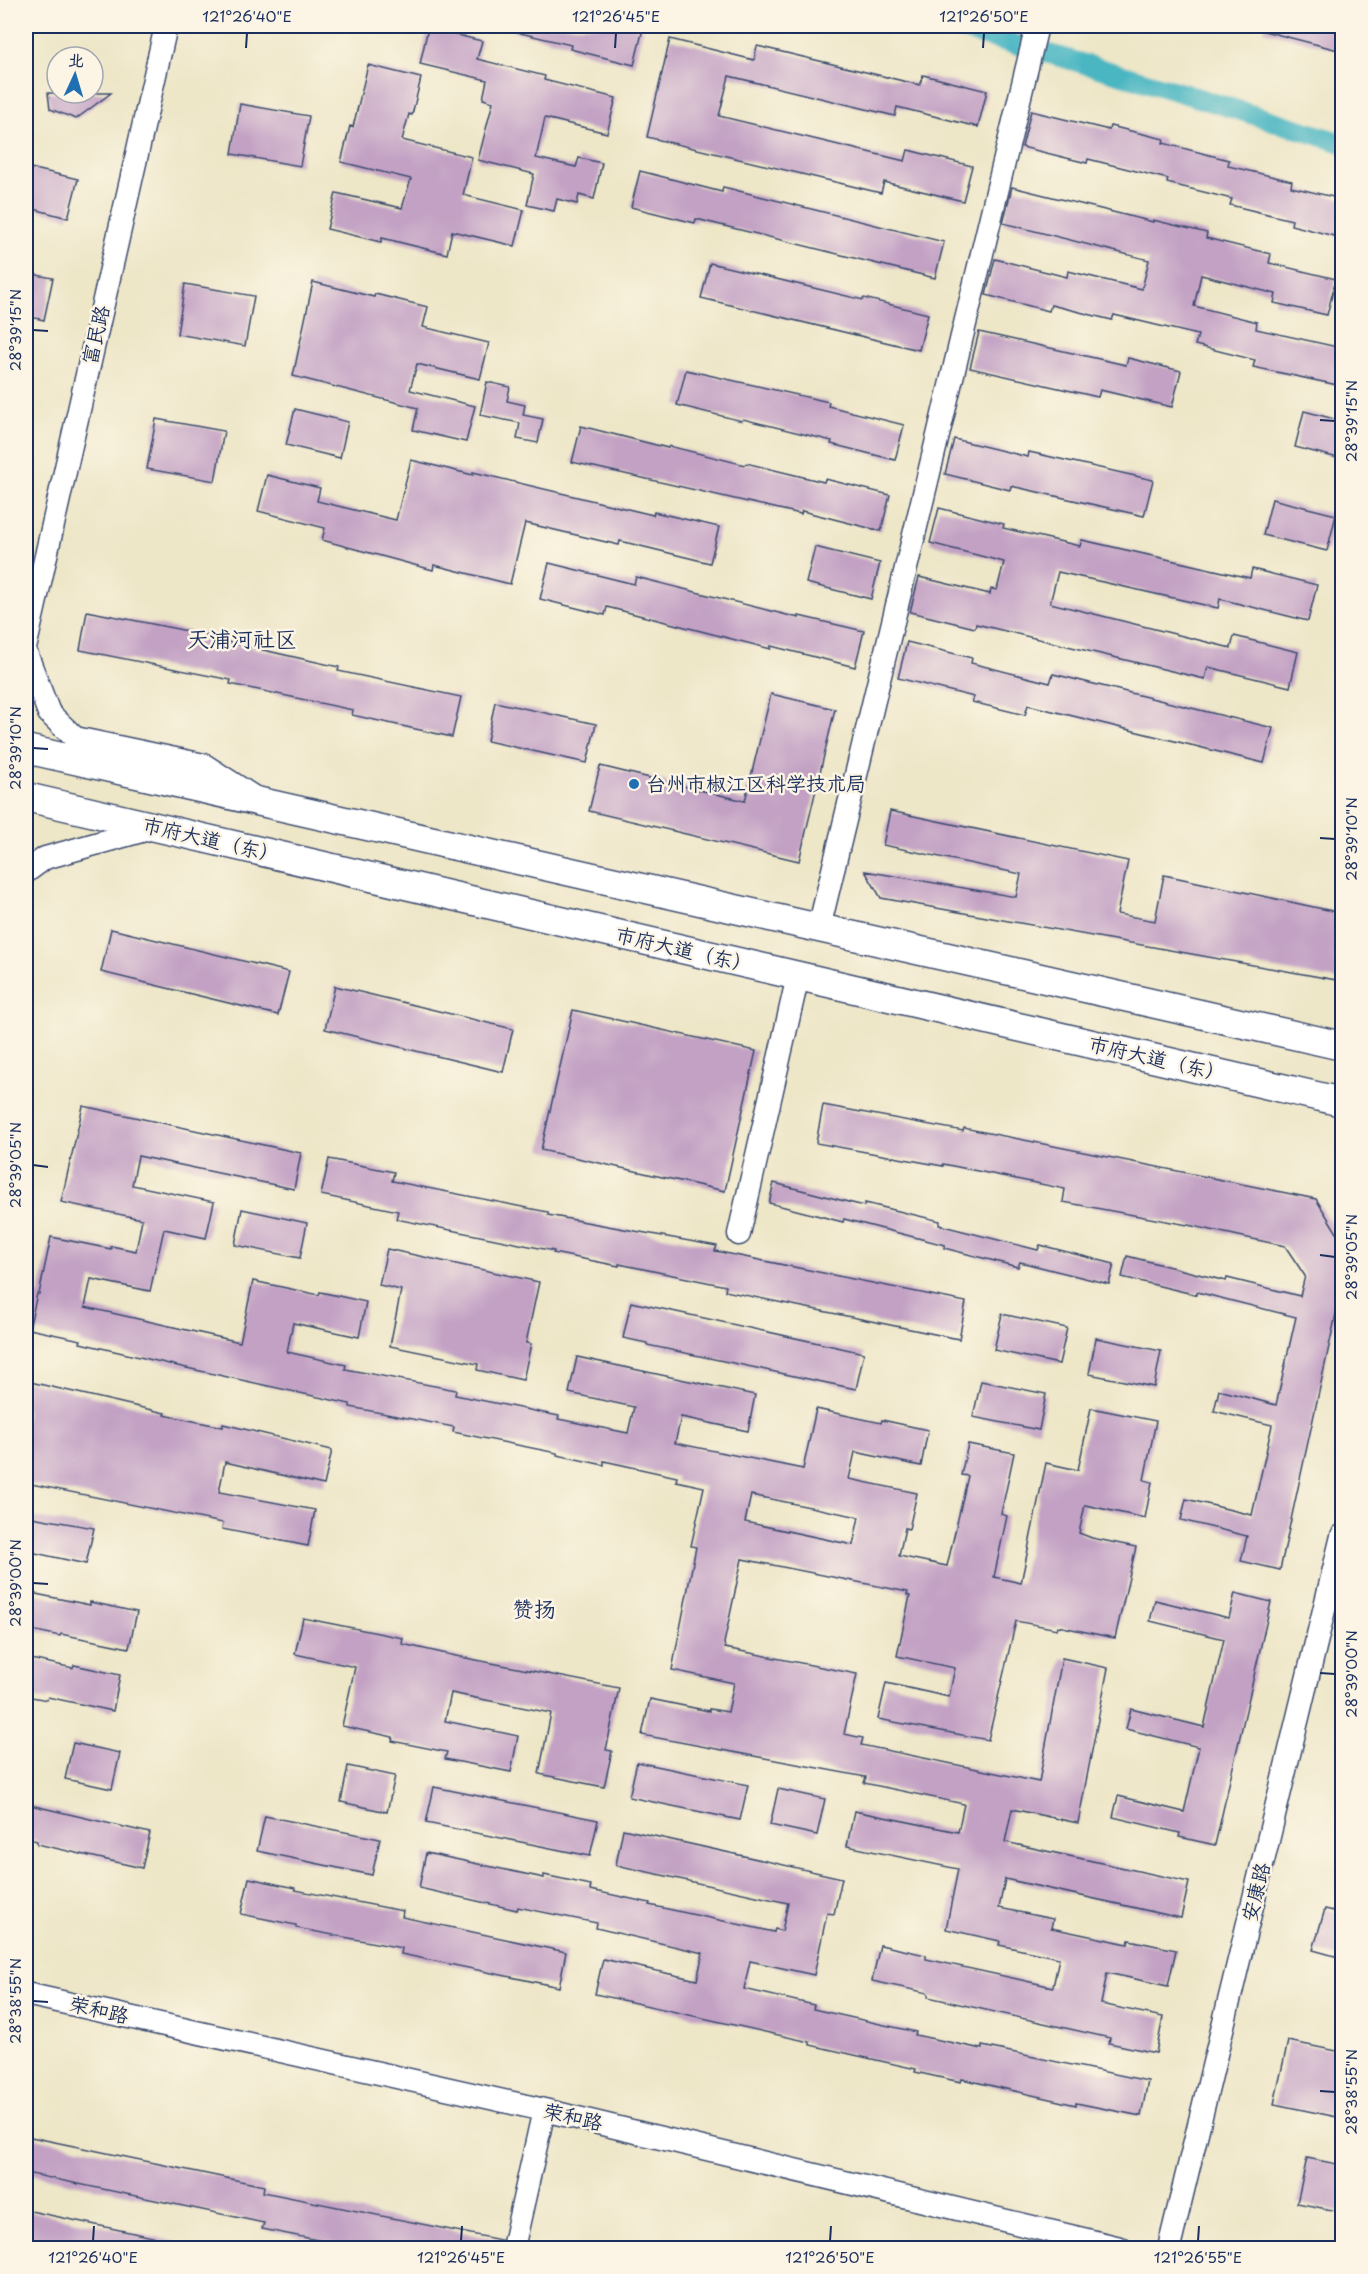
<svg xmlns="http://www.w3.org/2000/svg" width="1368" height="2274" font-family="'Playpen Sans','LXGW WenKai TC',sans-serif">
<style>
.lines{fill:none;stroke-linecap:round;stroke-linejoin:round}
.canal{stroke:#48b6c2;stroke-width:20}
.building{fill:#c2a1c4;fill-rule:evenodd}
.minor-casing{stroke:#3a4a6e;stroke-width:25}
.major-casing{stroke:#3a4a6e;stroke-width:31}
.minor{stroke:#fff;stroke-width:22}
.major{stroke:#fff;stroke-width:28}
.ticks{fill:none;stroke:#1b2f5e;stroke-width:2}
.poi-dot{fill:#1f6fb2;stroke:#fcf5e5;stroke-width:2}
.labels{text-anchor:middle;stroke-width:5;stroke-linejoin:round;paint-order:stroke}
.street-label{font-size:20px;fill:#1b2f5e;stroke:#fcf5e5}
.poi-label{font-size:20px;fill:#1b2f5e;stroke:#fcf5e5;text-anchor:start}
.quarter-label{font-size:22px;fill:#1b2f5e;stroke:#fcf5e5}
.neatline{fill:none;stroke:#1b2f5e;stroke-width:2}
.ticks-label{font-size:15px;text-anchor:middle;fill:#1b2f5e}
</style>
<rect width="100%" height="100%" fill="#fcf5e5"/>
<filter id="ink" filterUnits="userSpaceOnUse"><feTurbulence type="fractalNoise" baseFrequency=".0167" numOctaves="2"/><feDisplacementMap in="SourceGraphic" scale="12" xChannelSelector="R" yChannelSelector="G"/><feConvolveMatrix kernelMatrix="1 2 1 2 8 2 1 2 1" color-interpolation-filters="sRGB"/></filter>
<filter id="wash" filterUnits="userSpaceOnUse"><feTurbulence type="fractalNoise" baseFrequency=".008" numOctaves="4" result="noise"/><feDisplacementMap in="SourceGraphic" scale="24" xChannelSelector="R" yChannelSelector="G"/><feGaussianBlur stdDeviation="1.35" result="paint"/><feColorMatrix in="noise" values="0 0 0 0 0 0 0 0 0 0 0 0 0 0 0 0 0 1.4 0 .05"/><feComposite in="paint" operator="in"/></filter>
<g filter="url(#wash)">
<rect width="100%" height="100%" fill="#ede6c7"/>
<g class="lines">
<path class="canal" d="M948,26C1080,61 1212,101 1342,143"/>
</g>
<g id="blocks">
<path class="building" d="M513,26H629L643,29L634,65L570,49L571,45L512,31Z
M1265,26H1342V51L1264,31Z
M428,28L482,41L477,59L545,76L544,80L616,98L607,133L545,118L536,158L576,167L579,158L602,163L594,199L579,195L577,204L557,199L554,211L527,205L534,174L478,160L493,102L483,99L487,80L420,64Z
M670,39L754,60L757,46L920,85L923,75L987,91L978,127L897,107L895,116L729,76L719,116L905,161L908,150L972,166L963,201L884,182L881,193L647,137Z
M368,65L421,78L412,115L409,114L402,140L472,157L463,195L524,210L515,246L452,231L447,254L382,238L381,242L327,229L336,193L402,208L411,179L341,162L350,126L353,127Z
M48,93H111L76,119L50,109Z
M240,104L309,116L300,166L232,154Z
M1031,111L1109,130L1110,126L1164,139L1163,143L1229,160L1228,166L1292,181L1291,187L1342,199V238L1291,225L1292,220L1230,205L1232,199L1167,183L1168,179L1088,159L1087,163L1022,147Z
M26,167L78,179L68,218L26,207Z
M640,171L722,192L723,187L944,242L935,278L696,219L695,223L631,207Z
M1012,187L1153,222V220L1207,233L1206,238L1271,254L1269,263L1336,279L1327,315L1274,303L1276,294L1201,275L1194,306L1257,322L1256,329L1342,348V386L1253,367L1255,360L1195,345L1198,335L1114,315L1112,320L1051,305L1049,311L986,295L995,259L1067,277L1068,271L1142,289L1149,260L1003,223Z
M710,263L863,300L864,298L928,314L919,350L701,298Z
M26,273L53,278L44,320L26,316Z
M313,282L374,297L375,294L428,307L423,327L489,343L480,379L417,364L410,390L475,406L466,442L413,430L418,408L293,376Z
M185,284L254,296L245,346L177,334Z
M979,332L1126,365L1128,358L1181,371L1172,407L1100,390L1098,397L970,368Z
M686,370L829,402L828,406L904,425L895,460L831,444L832,441L743,419L742,421L677,405Z
M487,382L510,387L507,401L525,405L523,415L543,419L538,443L517,439L520,423L480,415Z
M295,409L348,422L340,458L286,445Z
M1304,411L1342,421V459L1295,447Z
M156,419L224,431L215,481L147,469Z
M581,426L668,448L669,446L745,465L746,463L824,482L825,479L890,495L881,531L802,511L801,514L572,462Z
M954,439L1028,457L1029,452L1153,480L1144,516L1011,486L1010,490L945,474Z
M411,460L473,475V472L653,515L654,512L719,527L710,563L620,541L619,545L525,523L510,584L434,565L433,570L322,540L325,528L258,511L267,475L320,488L317,501L396,520Z
M1272,499L1336,515L1327,551L1263,535Z
M939,508L1004,524L1003,528L1080,546L1082,540L1250,578L1252,569L1317,585L1308,621L1220,599L1218,608L1058,572L1050,603L1231,648L1234,636L1298,652L1290,687L1208,667L1205,679L976,624L975,628L910,612L919,577L990,594L991,589L997,590L1004,562L930,543Z
M815,547L880,563L871,599L806,583Z
M549,563L634,584L636,577L799,618V616L864,631L855,667L771,646V649L607,607L605,615L540,599Z
M87,611L223,638V641L339,667L338,671L461,697L452,737L352,715L353,710L230,684L231,680L80,650Z
M907,642L972,658L971,663L1050,683L1053,674L1273,728L1264,763L1028,705L1025,715L972,702L974,697L898,678Z
M771,694L835,709L799,861L589,811L600,766L745,801Z
M495,702L596,724L587,763L487,741Z
M890,811L1128,861L1117,914L1155,921L1164,875L1342,913V981L881,898L865,871L1016,897L1021,874L883,845Z
M111,929L289,972L278,1015L101,972Z
M335,986L513,1029L503,1072L325,1029Z
M573,1010L756,1051L725,1191L541,1150Z
M823,1105L963,1131L964,1128L1316,1199L1342,1241V1287L1280,1570L1241,1561L1247,1536L1181,1520L1186,1499L1252,1515L1272,1425L1214,1411L1219,1390L1276,1405L1296,1317L1197,1292V1295L1122,1277L1127,1256L1226,1281L1227,1278L1300,1296L1305,1276L1285,1246L1193,1226L1063,1202L1065,1189L943,1164V1166L816,1143Z
M83,1106L301,1153L294,1189L138,1156L132,1185L214,1202L206,1238L164,1229L150,1291L91,1279L85,1307L240,1342L253,1281L319,1295L320,1292L366,1302L359,1337L293,1323L287,1352L346,1365L345,1369L456,1390L455,1395L559,1416L558,1419L628,1433L634,1407L569,1393L577,1357L755,1395L748,1431L681,1417L675,1443L803,1469L816,1409L881,1423L882,1420L928,1430L921,1466L855,1452L849,1479L917,1493L909,1529L905,1528L899,1556L947,1566L968,1476L961,1475L968,1444L1014,1453L1001,1514L1007,1516L994,1577L1021,1583L1046,1463L1078,1470L1091,1408L1156,1421L1144,1480L1152,1482L1145,1518L1085,1505L1079,1533L1092,1538L1136,1547L1115,1638L1058,1626L1057,1629L1016,1621L988,1740L878,1719L886,1683L949,1697L955,1668L897,1656L910,1596L907,1595L908,1592L742,1559L724,1643L725,1648L857,1674L844,1734L863,1738L861,1745L1039,1782L1062,1658L1108,1668L1078,1823L1012,1809L1005,1842L1189,1882L1181,1918L1005,1879L999,1908L1053,1919L1051,1928L1128,1944L1129,1940L1176,1950L1168,1986L1107,1973L1101,2004L1163,2017L1156,2053L1109,2043L1110,2038L928,1997V1993L872,1981L880,1945L926,1955V1959L1053,1987L1059,1958L999,1945L1000,1941L946,1929L958,1869L847,1846L854,1811L958,1832L964,1804L864,1783L866,1777L642,1735L650,1699L709,1711V1709L728,1712L734,1683L672,1670L696,1547L691,1546L704,1487L676,1481L677,1477L604,1461V1465L557,1455V1453L453,1432L454,1427L350,1407V1404L182,1367L80,1343L81,1340L29,1329L37,1294H39L51,1237L111,1249V1246L136,1251L142,1219L61,1202ZM751,1495L859,1517L853,1545L745,1522Z
M329,1159L394,1172L392,1181L548,1212V1215L717,1246L715,1251L966,1302L959,1339L725,1291L726,1286L619,1264V1266L553,1253L554,1251L396,1219L398,1211L321,1195Z
M774,1183L864,1206L865,1203L940,1221L939,1225L1038,1250L1040,1245L1114,1264L1109,1284L1020,1262L1018,1267L944,1248L945,1245L844,1219L843,1222L769,1203Z
M242,1209L307,1223L300,1258L235,1245Z
M387,1249L539,1282L526,1343L531,1344L523,1380L477,1370L478,1364L390,1346L401,1290L379,1285Z
M631,1302L864,1353L856,1389L647,1345V1343L623,1338Z
M1002,1314L1067,1328L1059,1364L994,1350Z
M1096,1338L1161,1351L1154,1387L1089,1374Z
M26,1381L165,1413L164,1415L223,1427V1424L332,1450L324,1485L225,1462L219,1492L315,1510L308,1546L222,1529L223,1523L26,1483Z
M981,1381L1046,1394L1039,1430L973,1417Z
M26,1516L94,1528L86,1564L26,1551Z
M26,1592L90,1605V1602L137,1612L129,1648L61,1634L60,1636L26,1629Z
M1235,1593L1271,1602L1215,1845L1179,1837L1180,1833L1113,1817L1118,1796L1184,1812L1199,1747L1126,1729L1131,1709L1204,1727L1224,1639L1150,1621L1155,1600L1229,1618Z
M303,1618L403,1638L402,1644L456,1656L619,1688L606,1750L612,1751L604,1787L539,1774L551,1713L451,1693L445,1721L518,1736L511,1772L445,1759L447,1752L392,1741L393,1737L342,1726L355,1667L295,1654Z
M26,1658L73,1668L74,1665L120,1675L113,1711L48,1697L47,1700L26,1696Z
M73,1743L120,1753L112,1789L65,1779Z
M637,1762L748,1785L740,1820L629,1797Z
M348,1766L395,1776L387,1812L341,1802Z
M434,1787L598,1820L590,1856L426,1823Z
M778,1789L825,1799L817,1835L770,1825Z
M26,1804L150,1833L142,1868L37,1844V1841L26,1838Z
M265,1816L380,1839L372,1875L257,1851Z
M623,1829L842,1878L834,1914L827,1913L814,1975L750,1961L744,1989L814,2005L813,2009L916,2032L915,2035L982,2049V2046L1148,2081L1141,2116L1076,2103V2105L962,2079L961,2082L915,2072L916,2069L810,2045V2042L595,1994L603,1959L697,1980L703,1953L596,1928L597,1923L518,1907L517,1910L419,1888L426,1853L544,1878V1875L591,1885L590,1890L650,1903L649,1905L774,1932L775,1929L782,1931L788,1903L616,1865Z
M249,1878L295,1888V1890L403,1911L402,1917L566,1952L559,1987L401,1954L402,1948L296,1928V1925L241,1914Z
M1325,1909L1342,1913V1958L1313,1950Z
M1288,2041L1342,2052V2118L1274,2104Z
M26,2136L264,2186L263,2192L501,2240L500,2248H358L262,2229L264,2223L26,2173Z
M1307,2158L1342,2165V2212L1297,2203Z
M26,2210L176,2242L175,2248H26Z"/>
</g>
</g>
<g filter="url(#ink)">
<use href="#blocks" fill-opacity="0" stroke="#3a4a6e" stroke-width="1.5"/>
<g class="lines">
<g class="minor-casing">
<path id="minor" d="M26,644L166,26
M26,653L49,713L75,738L204,765L252,796
M26,872L45,858L156,827
M819,928L1037,26
M739,1234L798,976
M26,1994L544,2110L1120,2248
M513,2248L544,2110
M1169,2248L1342,1536"/>
</g>
<g class="major-casing">
<path id="major" d="M26,749L1342,1046
M26,797L1342,1102"/>
</g>
<use href="#minor" class="minor"/>
<use href="#major" class="major"/>
</g>
</g>
<path class="ticks" d="M246,48L247,33M615,48L616,33M983,48L984,33M33,330L48,331M1320,420L1335,421M33,748L48,749M1320,838L1335,839M33,1165L48,1167M1320,1255L1335,1257M33,1583L48,1584M1320,1673L1335,1674M33,2001L48,2002M1320,2091L1335,2092M93,2241L94,2226M461,2241L462,2226M830,2241L831,2226M1198,2241L1199,2226"/>
<circle class="poi-dot" cx="634" cy="784" r="6"/>
<g class="labels">
<g class="street-label">
<text transform="translate(96 335) rotate(-77)" y="7">富民路</text>
<text transform="translate(211 840) rotate(13)" y="7">市府大道（东）</text>
<text transform="translate(684 950) rotate(13)" y="7">市府大道（东）</text>
<text transform="translate(1157 1059) rotate(13)" y="7">市府大道（东）</text>
<text transform="translate(1256 1892) rotate(-76)" y="7">安康路</text>
<text transform="translate(99 2010) rotate(13)" y="7">荣和路</text>
<text transform="translate(573 2117) rotate(13)" y="7">荣和路</text>
</g>
<g class="poi-label">
<text x="646" y="791">台州市椒江区科学技术局</text>
</g>
<g class="quarter-label">
<text x="242" y="647">天浦河社区</text>
<text x="534" y="1617">赞扬</text>
</g>
</g>
<rect width="1368" height="2274" fill="none" stroke="#fcf5e5" stroke-width="66"/>
<g transform="translate(75 75) rotate(4)"><circle r="28" fill="#fcf5e5" stroke="#a2a6af" stroke-width="1.5"/>
<path d="M0-4.5L10 22L0 15L-10 22Z" fill="#1f6fb2"/>
<text y="-9" font-size="16" font-weight="bold" text-anchor="middle" fill="#1b2f5e">北</text>
</g>
<rect x="33" y="33" width="1302" height="2208" class="neatline"/>
<g class="ticks-label">
<text x="247" y="22">121°26'40"E</text>
<text x="616" y="22">121°26'45"E</text>
<text x="984" y="22">121°26'50"E</text>
<text transform="translate(16 330) rotate(-90)" y="5">28°39'15"N</text>
<text transform="translate(1352 421) rotate(-90)" y="5">28°39'15"N</text>
<text transform="translate(16 748) rotate(-90)" y="5">28°39'10"N</text>
<text transform="translate(1352 839) rotate(-90)" y="5">28°39'10"N</text>
<text transform="translate(16 1165) rotate(-90)" y="5">28°39'05"N</text>
<text transform="translate(1352 1257) rotate(-90)" y="5">28°39'05"N</text>
<text transform="translate(16 1583) rotate(-90)" y="5">28°39'00"N</text>
<text transform="translate(1352 1674) rotate(-90)" y="5">28°39'00"N</text>
<text transform="translate(16 2001) rotate(-90)" y="5">28°38'55"N</text>
<text transform="translate(1352 2092) rotate(-90)" y="5">28°38'55"N</text>
<text x="93" y="2263">121°26'40"E</text>
<text x="461" y="2263">121°26'45"E</text>
<text x="830" y="2263">121°26'50"E</text>
<text x="1198" y="2263">121°26'55"E</text>
</g>
</svg>
